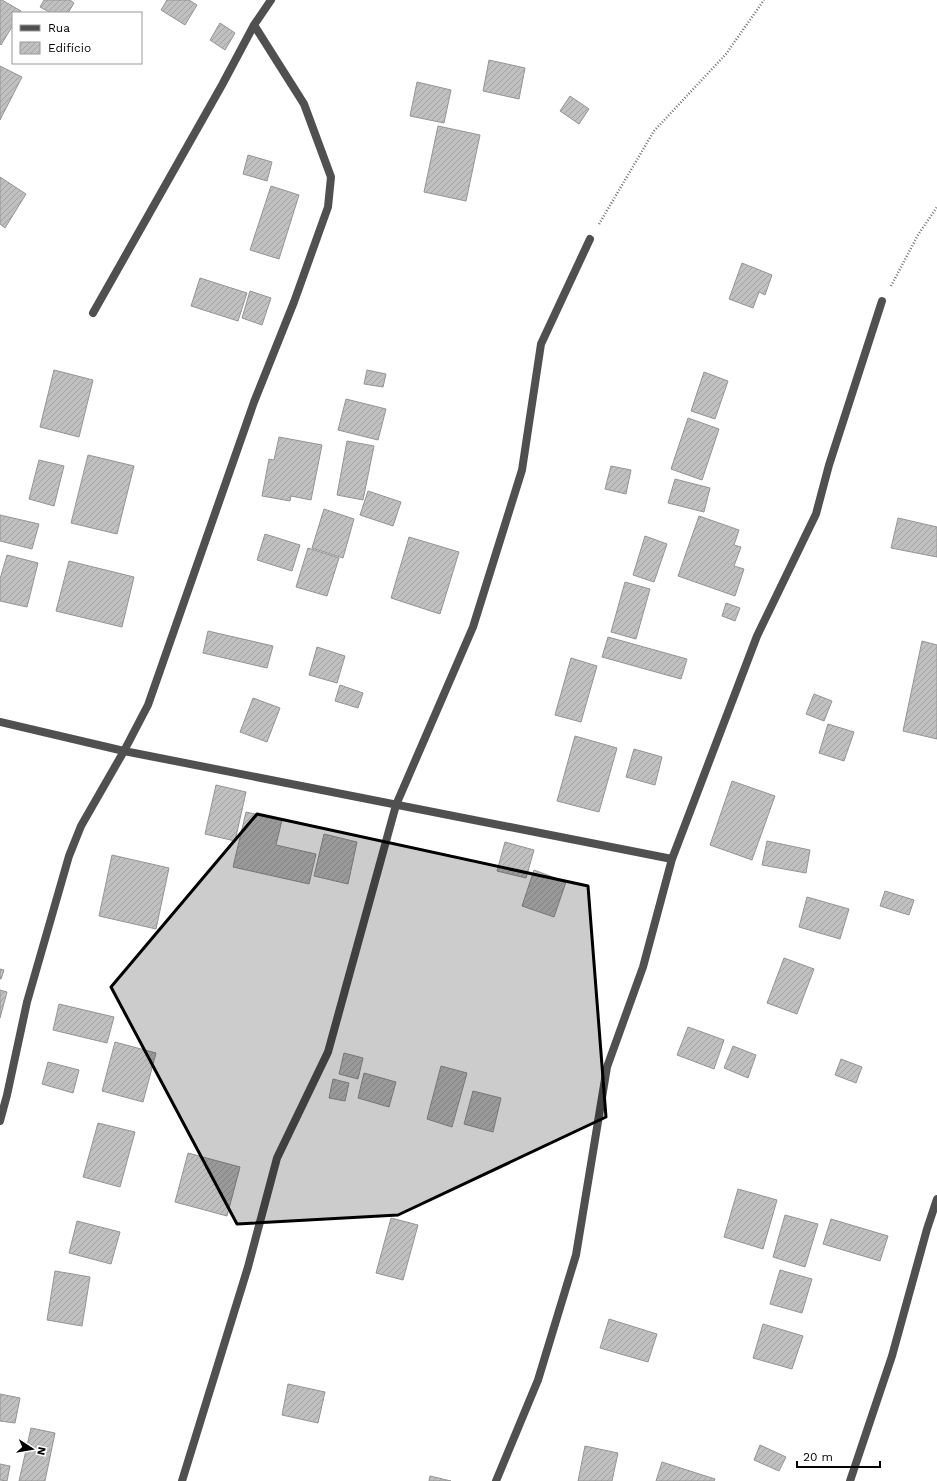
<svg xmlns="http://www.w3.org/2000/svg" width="937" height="1481" font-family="'Work Sans',sans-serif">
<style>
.building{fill:url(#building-hatch);stroke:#949494}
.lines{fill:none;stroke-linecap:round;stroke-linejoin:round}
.path{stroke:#727272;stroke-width:2.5;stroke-dasharray:1 2;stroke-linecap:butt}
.minor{stroke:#505050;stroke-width:8}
.marked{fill:#000;fill-opacity:0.2;stroke:#000;stroke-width:3;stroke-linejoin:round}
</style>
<defs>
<pattern id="building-hatch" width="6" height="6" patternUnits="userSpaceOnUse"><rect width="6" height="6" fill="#c0c0c0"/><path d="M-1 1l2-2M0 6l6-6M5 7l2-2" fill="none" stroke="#a3a3a3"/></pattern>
</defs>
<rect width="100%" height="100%" fill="#fff"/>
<path class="building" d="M0,0H2L21,11L20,13H13V25L1,45L0,44Z
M44,0H70L74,3L68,13H51L40,7Z
M167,0H189L197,5L185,25L161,10Z
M220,23L235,33L225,50L210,40Z
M489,60L525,68L519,99L483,91Z
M0,66L22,77L0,120Z
M417,82L451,90L444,123L410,116Z
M570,96L589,109L579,124L560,111Z
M438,126L480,135L466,201L424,192Z
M248,155L272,162L267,181L243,174Z
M0,177L26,194L5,228L0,224Z
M271,186L299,195L279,259L250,250Z
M742,263L772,275L765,295L759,292L753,308L729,299Z
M200,278L247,293L238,321L191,306Z
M250,291L271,298L262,325L242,318Z
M54,370L93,380L79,437L40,427Z
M367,370L386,374L383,387L364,384Z
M704,372L728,381L715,419L691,411Z
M346,399L386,409L378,440L338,430Z
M688,418L719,429L702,480L671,469Z
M279,437L322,445L311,500L291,496L290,501L262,496L269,459L274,460Z
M347,441L374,446L363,500L337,495Z
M88,455L134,466L117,534L71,523Z
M39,460L64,466L54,506L29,499Z
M611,466L631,470L626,494L605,489Z
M675,479L710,488L704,512L668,503Z
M368,491L401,502L393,526L360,515Z
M324,509L354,519L343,558L312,548Z
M0,515L39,524L32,549L0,541Z
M699,516L739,530L734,545L741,547L734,566L744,569L735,596L678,576Z
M898,518L937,527V557L891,548Z
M265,534L300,545L292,571L257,560Z
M645,536L667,544L654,582L633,575Z
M409,537L459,552L440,614L391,598Z
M308,548L339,558L327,596L296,587Z
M7,555L38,563L27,607L0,601V579Z
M69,561L134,577L122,627L56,611Z
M625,582L650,589L636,639L611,632Z
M726,603L740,608L735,621L722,616Z
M208,631L273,646L267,668L203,653Z
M608,637L687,659L681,679L602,657Z
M922,641L937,645V739L903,731Z
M317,647L345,656L337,683L309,675Z
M571,658L597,666L581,722L555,715Z
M340,685L363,693L358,708L335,701Z
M814,694L832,701L824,721L806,714Z
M253,698L280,708L267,742L240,732Z
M828,724L854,732L844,761L819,753Z
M575,736L617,748L599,812L557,801Z
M634,749L662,757L655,785L626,777Z
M732,781L775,796L752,860L710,845Z
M216,785L246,792L235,841L205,834Z
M246,812L282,820L276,845L316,854L309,884L233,867Z
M324,834L357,842L348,884L314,876Z
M767,841L810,850L806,873L762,865Z
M505,842L534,850L526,878L497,871Z
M112,855L169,868L156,929L99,916Z
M534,870L566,882L554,917L522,906Z
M885,891L914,900L909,915L880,906Z
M807,897L849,909L840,939L799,927Z
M784,958L814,969L797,1014L767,1003Z
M0,969L4,970L1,979H0Z
M0,990L7,992L0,1018Z
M59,1004L114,1017L107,1043L53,1030Z
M688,1027L724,1040L714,1069L677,1055Z
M115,1042L156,1053L143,1102L102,1091Z
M733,1046L756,1055L748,1078L724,1068Z
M344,1053L363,1058L358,1079L339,1074Z
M841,1059L862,1067L856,1083L835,1075Z
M48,1062L79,1070L73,1093L42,1084Z
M441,1066L467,1073L452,1127L427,1119Z
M364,1073L396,1082L389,1107L358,1098Z
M333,1079L349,1083L345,1101L329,1098Z
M473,1091L501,1098L493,1132L464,1124Z
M98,1123L135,1132L120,1187L83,1177Z
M188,1153L240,1167L227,1216L175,1202Z
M738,1189L777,1200L763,1249L724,1237Z
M785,1215L818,1224L805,1267L773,1257Z
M391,1218L418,1225L403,1280L376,1273Z
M831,1219L888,1236L880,1261L823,1244Z
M77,1221L120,1232L111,1264L69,1253Z
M780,1270L812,1279L802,1313L770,1304Z
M55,1271L90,1277L82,1326L47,1320Z
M609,1319L657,1334L648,1362L600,1348Z
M763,1324L803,1336L792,1369L753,1358Z
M288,1384L325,1392L318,1423L282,1415Z
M0,1394L20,1398L15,1423L0,1421Z
M31,1428L55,1433L45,1481H19Z
M760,1445L786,1457L779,1471L754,1460Z
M585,1446L618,1453L612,1481H578Z
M662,1462L715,1479L714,1481H656Z
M0,1464L10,1466L7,1481L0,1480Z
M430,1476L451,1481H429Z"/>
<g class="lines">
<path class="path" d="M599,224L654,131L726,54L764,0
M891,286L918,235L937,207"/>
<path class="minor" d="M93,313L222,85L254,25L271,0
M0,722L124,751L672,859
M0,1121L7,1095L27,1002L69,856L81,826L124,751L148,705L254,402L294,302L328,207L331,177L304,104L254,25
M182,1481L248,1267L277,1158L328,1052L396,805L473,627L522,470L541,344L590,239
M496,1481L538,1380L576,1255L607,1067L643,967L672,859L757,636L816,514L829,465L882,301
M850,1481L892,1356L927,1229L937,1199"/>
</g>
<path class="marked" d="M257,814L588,886L606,1117L398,1215L237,1224L111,987Z"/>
<rect x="12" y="12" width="130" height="52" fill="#ffffff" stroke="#999999"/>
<rect x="20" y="25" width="20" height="6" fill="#505050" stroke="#999999"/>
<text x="48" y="32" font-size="12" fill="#000000">Rua</text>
<rect x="20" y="42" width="20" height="12" fill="url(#building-hatch)" stroke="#999999"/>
<text x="48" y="52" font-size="12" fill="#000000">Edifício</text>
<g transform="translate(32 1449) rotate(102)" stroke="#ffffff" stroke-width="3" paint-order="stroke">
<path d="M0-3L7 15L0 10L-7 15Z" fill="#000000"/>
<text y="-6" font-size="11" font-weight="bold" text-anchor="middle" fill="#000000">N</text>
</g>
<path d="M797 1461v6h83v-6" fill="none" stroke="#000000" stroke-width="2"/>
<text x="803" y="1461" font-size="12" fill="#000000" stroke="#ffffff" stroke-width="3" paint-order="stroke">20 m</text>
</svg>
